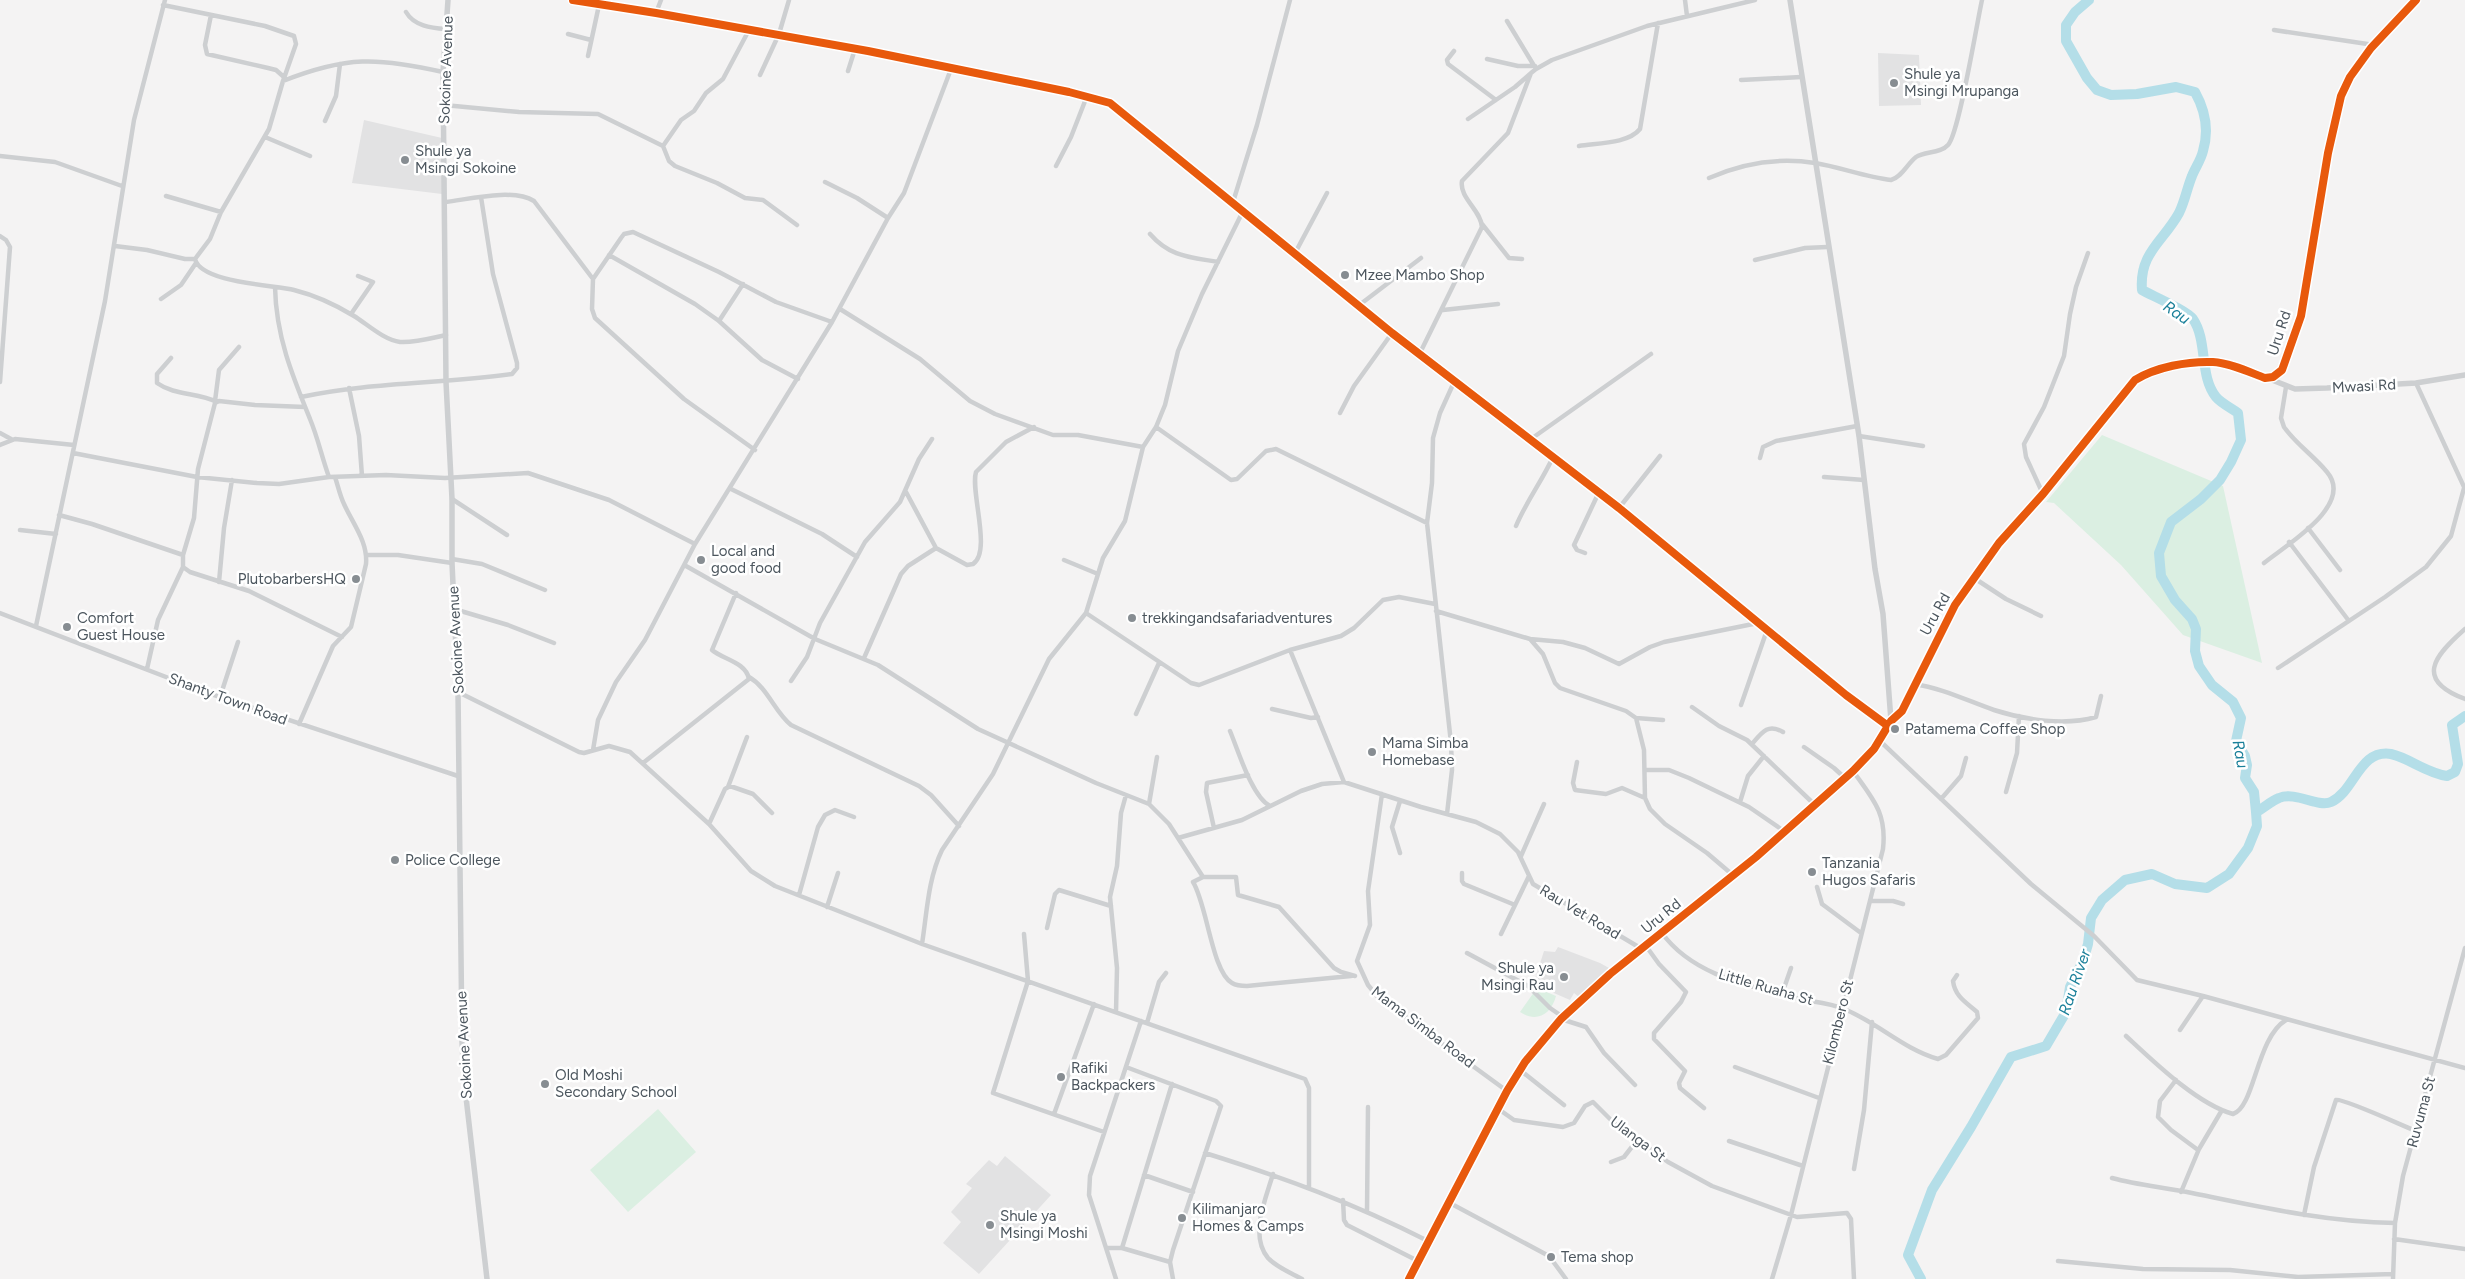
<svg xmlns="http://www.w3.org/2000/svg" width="2465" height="1279" font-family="Figtree,sans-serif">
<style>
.education{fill:#e2e2e3}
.green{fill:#dbefe2}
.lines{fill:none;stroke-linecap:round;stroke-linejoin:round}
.river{stroke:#b4dee8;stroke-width:10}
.minor{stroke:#cdcfd1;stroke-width:4.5}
.tertiary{stroke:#cdcfd1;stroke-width:5.5}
.cycleway-casing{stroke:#fff;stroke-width:11}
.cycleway{stroke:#e8590c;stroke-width:8}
.poi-dot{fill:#878d92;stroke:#fff;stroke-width:2}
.labels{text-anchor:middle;stroke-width:5;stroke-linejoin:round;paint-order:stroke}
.street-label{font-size:15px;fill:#4c565e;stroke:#fff}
.poi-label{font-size:15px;fill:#4c565e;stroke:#fff;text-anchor:start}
.water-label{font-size:16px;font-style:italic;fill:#1b809a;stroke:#fff}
</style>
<rect width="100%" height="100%" fill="#f4f3f3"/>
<path class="education" d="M1878,53L1919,55L1921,105L1879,106Z
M364,120L442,138V194L352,183Z
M1558,947L1600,963L1609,968L1580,998L1574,993L1570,1000L1540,987V984L1534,982L1544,951L1555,952Z
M1005,1156L1051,1195L979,1274L943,1243L961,1222L951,1212L972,1188L966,1184L989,1160L997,1166Z"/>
<path class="green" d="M2102,435L2223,486L2262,663L2183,635L2121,565L2054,503L2046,502Z
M1537,988L1556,996C1551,1015 1536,1023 1520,1012Z
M658,1109L696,1152L628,1212L590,1170Z"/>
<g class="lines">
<path class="river" d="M2256,812C2264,808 2271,801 2279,798C2296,791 2318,808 2331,802C2355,791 2359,749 2391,754C2409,758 2426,773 2447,776L2455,772L2458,764L2452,725L2465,716
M1921,1279L1908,1255L1932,1190L1971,1127L2011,1057L2046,1046L2066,1012L2070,987L2083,961L2088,944L2091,918L2102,900L2125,880L2152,874L2175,884L2207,888L2229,874L2248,848L2257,826L2256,812L2254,792L2245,778L2247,765L2245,756L2236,741L2241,718L2233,702L2212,685L2199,666L2195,651L2196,629L2192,619L2175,600L2161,576L2159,553L2171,522L2201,499L2220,480L2231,462L2241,440L2238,413C2231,408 2221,403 2216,397C2199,376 2208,341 2193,319C2188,311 2153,296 2142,290C2139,253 2163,242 2179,213C2185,201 2187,188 2192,176C2195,168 2201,160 2203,151C2209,131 2205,110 2195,92L2176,87L2137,94L2111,95L2097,90L2087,78L2066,41V25L2075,12L2089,0"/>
<path class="minor" d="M573,0L656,13L868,51L1069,92L1110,103L1392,333L1619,508L1846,695L1888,726
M1685,0L1687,16
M163,5L265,26L294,36L296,44L283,81
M406,12C414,26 431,28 446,29
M656,13L661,0
M211,15L205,45L207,54L268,68L276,70L285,78
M1507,21L1536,69
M2274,30L2374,45
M568,34L591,40
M1454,51L1447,60L1448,64L1496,100
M588,56L599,5
M1487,59L1518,66H1535
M848,71L855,49
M760,75L779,34L789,0
M1741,80L1801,77
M444,105L519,112L598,114L663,146L669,161L675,166L717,183L745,198L763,200L797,225
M1468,119L1515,87L1530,74
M325,121L336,96L340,64
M265,137L310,156
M663,146L681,120L694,111L706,93L723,79L749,30
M1579,146C1596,143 1628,144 1640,129L1658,23
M0,156L55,162L122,186
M1056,166L1071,137L1087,96
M1709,178C1743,163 1777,157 1815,163C1840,167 1865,177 1891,180C1902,177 1907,164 1916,157C1925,151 1940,154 1948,145C1959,134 1977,22 1982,0
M825,182L857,198L888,218
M166,196L221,212
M446,202C470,199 513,188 534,201L593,279L592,309L595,318L684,399L755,450
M1233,202L1257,125L1290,0
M1482,224L1509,258L1522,259
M1150,234C1170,257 1190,257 1218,262
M0,236L6,240L10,247L0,382
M115,246L147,250L185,259H195L210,239L221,212L269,129L283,81C346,56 378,57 443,72
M609,255L695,304L719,321L762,360L798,379
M1294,255L1327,193
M195,259C201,283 274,285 294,290C314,295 336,305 354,316C367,324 384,340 400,342C414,343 432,338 446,335
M1755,260L1805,248L1827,247
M593,279L621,238L624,234L633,232L719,272L776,302L832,322
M275,287C276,336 292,375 310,419C318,438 322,458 329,477
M161,299L181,285L196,263
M1358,306L1421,258
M840,309L920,359L970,401L995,414L1053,435H1078L1143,447
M1443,310L1498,304
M351,314L373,282L358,276
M719,321L743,284
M1419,355L1482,227C1481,210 1459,198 1462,181L1508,133L1531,73L1536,69L1552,60L1647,26L1755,0
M171,358L157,374V383C175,396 198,392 217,402
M2416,383L2465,489
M349,388L359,436L362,476
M301,397C370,382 442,384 512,374L517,368V363L493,274L481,197
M215,401L219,370L239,347
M305,407L255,405L219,401L215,403L198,469L194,518L183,555V567L190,572L249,591L342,637
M1340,413L1354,386L1392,333
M1156,427L1231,480L1237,479L1266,451L1276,449L1427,523
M0,433L11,439
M1859,436L1923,446
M1531,439L1651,354
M0,445L15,439L74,445
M73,453L197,477L257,483L279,484L329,477L386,475L445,478L528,473L609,500L695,544
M1760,458L1763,447L1776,441L1857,426
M1824,477L1864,480
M731,489L822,534L857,557
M906,492L936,548L967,565L973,564C992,552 970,491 976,472L1006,442L1034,427
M2043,494L2026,457L2024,444L2044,407L2064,356L2070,314L2076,287L2088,253
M452,499L507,535
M1619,508L1660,456
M59,515L92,524L183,555
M1516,526C1526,502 1542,481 1553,457
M2308,528L2340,570
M20,530L56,534
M2289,542L2349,621
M1585,553L1577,550L1574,545L1599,492
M366,555H398L452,563
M452,559L482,564L545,590
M1064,560L1098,574
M2264,563C2286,545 2355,505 2327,472C2314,456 2296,444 2284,427L2281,418L2286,387
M686,566L815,639L878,665L978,729L1096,783L1149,804L1169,824L1203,877H1236L1238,895L1279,907L1334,968L1341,972L1355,976
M1974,578L2006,599L2041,616
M219,582L224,528L232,480
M454,609L508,625L554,643
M1436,611L1530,639L1543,654L1555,683L1560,688L1626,711L1636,718L1644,750L1645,798L1650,809L1665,824L1707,853L1734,876
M0,613L205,692L458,776
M1086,613L1191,683L1199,685L1290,650L1341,636L1354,628L1383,600L1399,597L1435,604
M36,626L105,301L134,120L165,0
M2465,629C2433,657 2415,680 2465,699
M1530,639L1563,642L1585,648L1619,664L1650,647L1664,642L1758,623
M1290,650L1344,782
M864,658L901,574L908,566L936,548
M2278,668L2385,597L2426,567L2451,536L2464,488
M147,669L158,620L183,567
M749,677C768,688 774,711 791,725L919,786L931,795L959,826
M791,681L807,657L820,623L865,542L900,502L919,459L932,439
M1914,684C1942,688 1968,701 1994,710C2025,720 2065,726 2096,717L2101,696
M458,692L579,752L584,753L609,746L630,752L709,824L751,871L775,886L922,944L1305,1079L1309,1088V1187
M220,697L238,642
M1741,705L1767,630
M1692,707L1719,726L1747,740L1815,805
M1272,709L1311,718L1318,717
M1136,714L1159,663
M1636,718L1663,720
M299,724L333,646L351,627L366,564C368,542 353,524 344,504C340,496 338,486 335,477
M1230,731C1238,750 1252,797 1270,806
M1880,741L2031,884L2094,936L2137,980L2203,996L2465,1068
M1752,744C1762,732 1768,723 1783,732
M1804,747L1834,768L1845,778
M593,750L598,720L616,682L645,640L695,544L832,322L888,218L904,193L951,69
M1577,762L1573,783L1575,790L1606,794L1622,788L1645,798
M643,763L749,679C746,662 722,659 712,650L736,593
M1646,770H1669L1689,778L1749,807L1784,831
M728,787L747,737
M2006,792L2017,753L2019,716
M1382,794L1368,891L1370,925L1357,961L1368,985L1377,996L1507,1091
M1941,799L1961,776L1966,758
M1740,802L1748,776L1764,756
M1149,804L1157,757
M1447,814L1452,770L1451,743L1427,523L1432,483L1433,438L1440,413L1455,380
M709,824L725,789L730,786L753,794L772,813
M1214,828L1206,792L1207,783L1248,775
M1178,838L1242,820L1301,791L1322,784L1344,782L1421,807L1476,822L1500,834L1518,852L1533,884L1642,949
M1400,853L1392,827L1400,801
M1521,856L1544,804
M1462,873V881L1464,884L1515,905
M1203,877L1193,882C1207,904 1212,972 1232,983C1237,986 1242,986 1247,986L1351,976
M1817,887L1822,904L1861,933
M799,895L818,827L825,815L835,810L854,817
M1870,901H1893L1903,904
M827,907L838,873
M1047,928L1055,894L1059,890L1111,906
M1662,933C1693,976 1751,986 1799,999C1814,1002 1830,1003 1844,1009C1877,1022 1903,1049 1938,1059L1946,1055L1978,1018L1977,1012C1967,1003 1955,997 1953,981L1957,975
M1024,934L1028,981L993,1093L1104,1132
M1501,934L1529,876
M922,944C927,912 928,879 942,850L993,774L1049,659L1086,613L1103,558L1125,521L1143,447L1156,427L1165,405L1178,351L1202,294L1243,211
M1646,946L1659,964L1686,992L1681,1002L1654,1033V1039L1685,1071L1679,1083L1680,1088L1704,1108
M1467,953L1528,986L1550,1008L1563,1017
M1782,994L1791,968
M1116,1012L1117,968L1110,897L1117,866L1121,813L1126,795
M1561,1019L1586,1027L1604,1053L1635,1085
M1147,1023L1159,982L1166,973
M2180,1030L2203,996
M2126,1036C2153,1061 2197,1104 2233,1114C2255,1107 2256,1038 2286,1020
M1126,1067L1216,1101L1221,1106L1173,1250L1170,1262L1173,1279
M1735,1067L1819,1098
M1520,1070L1564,1105
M2176,1080L2160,1101L2158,1117L2171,1130L2198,1150
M1497,1108L1514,1120L1563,1127L1574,1123L1585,1106L1593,1102L1612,1121L1668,1162L1712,1186L1797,1217L1847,1213L1851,1219L1854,1279
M1054,1114L1094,1004
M1729,1141L1803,1166
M1205,1153C1285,1178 1353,1203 1428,1241
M1611,1162L1624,1157L1638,1139
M1854,1169L1864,1110L1872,1022
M1273,1174C1266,1198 1249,1235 1268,1258C1276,1267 1291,1273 1302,1279
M1144,1175L1193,1192
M2112,1178C2137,1185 2162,1187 2187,1192C2256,1206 2324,1222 2395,1223
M2181,1192L2199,1149L2222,1110
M1343,1200L1344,1220L1347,1225L1418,1261
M1448,1202L1549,1256L1566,1279
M1367,1211L1368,1107
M2304,1215L2314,1167L2336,1100C2343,1098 2403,1126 2416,1131
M2394,1239L2465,1249
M1107,1248H1122L1170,1262
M1122,1248L1172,1084
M2058,1261L2143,1269L2230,1270L2298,1277L2393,1274
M1116,1279L1089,1195L1090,1176L1141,1021
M1772,1279L1791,1215L1883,849C1887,813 1873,799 1853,771
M2393,1279L2395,1223L2403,1176L2465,948"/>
<path class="tertiary" d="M448,0L443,72L446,382L452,499V563L458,692L462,1041L464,1080L487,1279
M1790,0L1859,436L1875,569L1883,614L1891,721
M2267,378L2295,389L2327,388L2416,383L2465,375
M1409,1279L1507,1091L1525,1062L1561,1019L1610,974L1756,857L1853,771L1874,749L1891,721L1902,711L1955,605L1999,543L2043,494L2135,380C2156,367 2188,361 2213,362C2230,363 2249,372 2265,378L2273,377L2282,370L2301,316L2328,153L2341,96L2350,77L2371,48L2416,0"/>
<g class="cycleway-casing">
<path id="cycleway" d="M573,0L656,13L868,51L1069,92L1110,103L1392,333L1619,508L1846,695L1888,726
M1409,1279L1507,1091L1525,1062L1561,1019L1610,974L1756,857L1853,771L1874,749L1891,721L1902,711L1955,605L1999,543L2043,494L2135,380C2156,367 2188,361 2213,362C2230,363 2249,372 2265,378L2273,377L2282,370L2301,316L2328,153L2341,96L2350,77L2371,48L2416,0"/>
</g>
<use href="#cycleway" class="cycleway"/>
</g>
<g class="poi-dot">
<circle cx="1894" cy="83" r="5"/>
<circle cx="405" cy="160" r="5"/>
<circle cx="1345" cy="275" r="5"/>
<circle cx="701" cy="560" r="5"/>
<circle cx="356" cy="579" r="5"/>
<circle cx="1132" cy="618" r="5"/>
<circle cx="67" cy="627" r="5"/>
<circle cx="1895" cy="729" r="5"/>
<circle cx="1372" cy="752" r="5"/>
<circle cx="395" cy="860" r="5"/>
<circle cx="1812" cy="872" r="5"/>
<circle cx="1564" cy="977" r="5"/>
<circle cx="1061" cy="1077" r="5"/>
<circle cx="545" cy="1084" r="5"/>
<circle cx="1182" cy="1218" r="5"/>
<circle cx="990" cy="1225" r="5"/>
<circle cx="1551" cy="1257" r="5"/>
</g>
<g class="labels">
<g class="street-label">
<text transform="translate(446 70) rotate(-88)" y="5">Sokoine Avenue</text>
<text transform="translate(2279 333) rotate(-72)" y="5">Uru Rd</text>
<text transform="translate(2364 386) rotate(-3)" y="5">Mwasi Rd</text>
<text transform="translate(1935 614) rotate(-61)" y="5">Uru Rd</text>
<text transform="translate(456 640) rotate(-93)" y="5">Sokoine Avenue</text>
<text transform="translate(228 699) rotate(20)" y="5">Shanty Town Road</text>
<text transform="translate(1580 912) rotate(31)" y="5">Rau Vet Road</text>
<text transform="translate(1661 916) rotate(-39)" y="5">Uru Rd</text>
<text transform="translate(1766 987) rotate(16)" y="5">Little Ruaha St</text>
<text transform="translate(1838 1022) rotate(-76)" y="5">Kilombero St</text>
<text transform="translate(1423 1027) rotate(37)" y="5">Mama Simba Road</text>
<text transform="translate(464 1045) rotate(-93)" y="5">Sokoine Avenue</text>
<text transform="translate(2421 1112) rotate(-75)" y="5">Ruvuma St</text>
<text transform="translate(1638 1139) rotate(37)" y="5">Ulanga St</text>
</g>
<g class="poi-label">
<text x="1904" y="79">Shule ya<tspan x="1904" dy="17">Msingi Mrupanga</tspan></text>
<text x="415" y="156">Shule ya<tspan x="415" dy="17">Msingi Sokoine</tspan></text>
<text x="1355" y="280">Mzee Mambo Shop</text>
<text x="711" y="556">Local and<tspan x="711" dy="17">good food</tspan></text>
<text x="346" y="584" text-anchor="end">PlutobarbersHQ</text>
<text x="77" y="623">Comfort<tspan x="77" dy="17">Guest House</tspan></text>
<text x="1142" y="623">trekkingandsafariadventures</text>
<text x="1905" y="734">Patamema Coffee Shop</text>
<text x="1382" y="748">Mama Simba<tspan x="1382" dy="17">Homebase</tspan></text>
<text x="405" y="865">Police College</text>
<text x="1822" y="868">Tanzania<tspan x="1822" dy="17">Hugos Safaris</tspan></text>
<text x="1554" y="973" text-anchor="end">Shule ya<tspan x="1554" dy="17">Msingi Rau</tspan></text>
<text x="1071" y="1073">Rafiki<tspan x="1071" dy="17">Backpackers</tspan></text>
<text x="555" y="1080">Old Moshi<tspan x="555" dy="17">Secondary School</tspan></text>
<text x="1192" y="1214">Kilimanjaro<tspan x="1192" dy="17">Homes &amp; Camps</tspan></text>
<text x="1000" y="1221">Shule ya<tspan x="1000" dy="17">Msingi Moshi</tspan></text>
<text x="1561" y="1262">Tema shop</text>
</g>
<g class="water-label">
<text transform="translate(2177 312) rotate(34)" y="6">Rau</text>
<text transform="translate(2241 754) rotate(79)" y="6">Rau</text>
<text transform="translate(2074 982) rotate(-71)" y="6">Rau River</text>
</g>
</g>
</svg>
